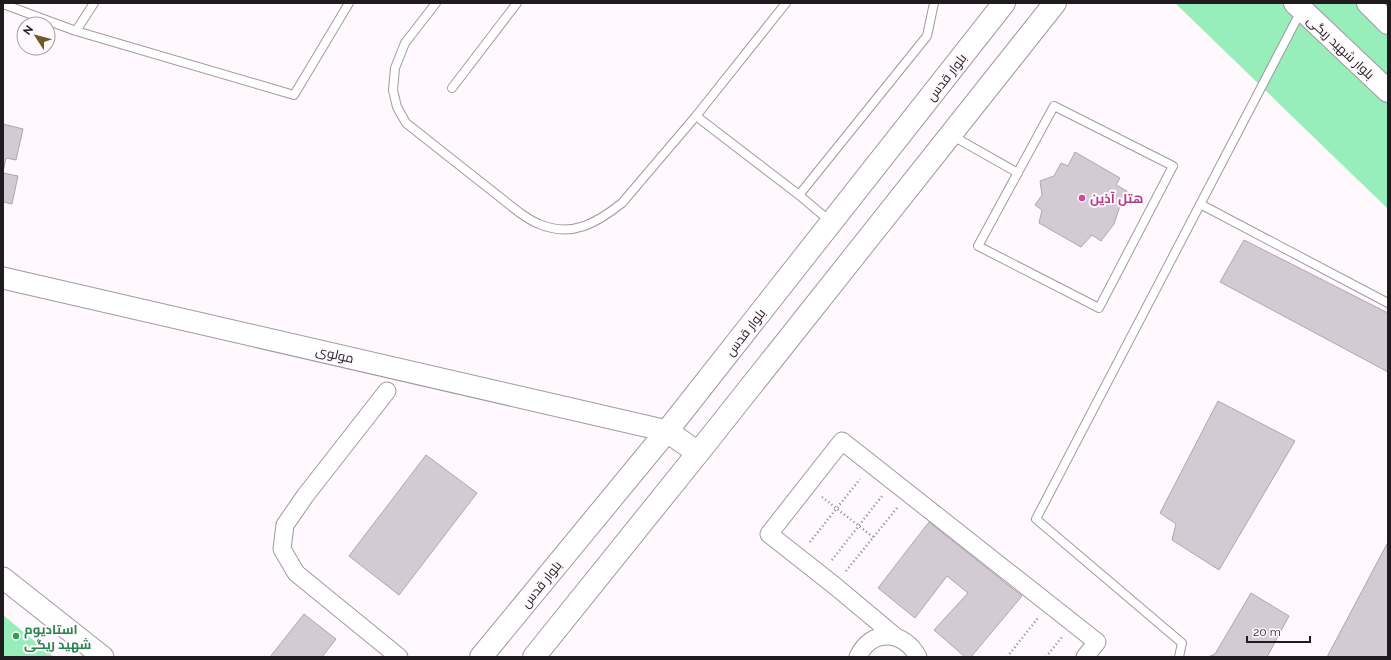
<svg xmlns="http://www.w3.org/2000/svg" width="1391" height="660" font-family="Raleway,Cairo,sans-serif">
<style>
.green{fill:#98eebb}
.building{fill:#d4cad3;stroke:#afa5af}
.lines{fill:none;stroke-linecap:round;stroke-linejoin:round}
.service-casing{stroke:#a298a1;stroke-width:10}
.minor-casing{stroke:#a298a1;stroke-width:19}
.tertiary-casing{stroke:#a298a1;stroke-width:23}
.secondary-casing{stroke:#a298a1;stroke-width:24}
.path{stroke:#888387;stroke-width:2.5;stroke-dasharray:1 3;stroke-linecap:butt}
.service{stroke:#fff;stroke-width:8}
.minor{stroke:#fff;stroke-width:17}
.tertiary{stroke:#fff;stroke-width:21}
.secondary{stroke:#fff;stroke-width:22}
.hotel-dot{fill:#d1479c;stroke:#fff9fe;stroke-width:1.5}
.leisure-dot{fill:#2e9e5b;stroke:#fff9fe;stroke-width:1.5}
.labels{text-anchor:middle;stroke-width:4;stroke-linejoin:round;paint-order:stroke}
.street-label{font-size:13px;fill:#1f1b1e;stroke:#fff9fe}
.hotel-label{font-size:13px;font-weight:bold;fill:#b23c85;stroke:#fff9fe;text-anchor:start}
.leisure-label{font-size:13px;font-weight:bold;fill:#27864d;stroke:#fff9fe;text-anchor:start}
</style>
<rect width="100%" height="100%" fill="#fff9fe"/>
<path class="green" d="M1175,3H1388V209Z
M3,615L54,657H3Z"/>
<path class="building" d="M3,124L23,129L16,160L6,158L3,172Z
M1075,152L1120,178L1116,185L1127,191L1122,200L1114,224L1101,241L1092,235L1081,247L1039,223L1042,210L1035,205L1042,195L1040,181L1054,176L1061,163L1068,166Z
M3,173L18,176L12,204L3,202Z
M1244,240L1388,313V372L1220,282Z
M1218,401L1295,441L1219,570L1172,540L1176,524L1160,513Z
M426,455L477,493L399,595L349,556Z
M929,522L1022,596L971,657H965L934,630L968,593L947,576L915,618L878,588Z
M1388,542V657H1327Z
M1251,593L1289,616L1267,657H1208L1215,654Z
M304,614L336,639L322,657H270Z"/>
<g class="lines">
<g class="service-casing">
<path id="service" d="M436,3L405,43L395,68L393,90L397,107L406,123L520,213C526,217 533,222 539,224C572,238 597,223 622,203L696,116L799,195L831,222
M3,4L76,31L294,95L349,3
M76,31L94,3
M452,88L517,3
M1054,106L1173,166L1099,308L978,246Z
M696,116L786,3
M951,135L1018,173
M799,195L927,36L934,3
M1200,204L1388,303
M1179,657L1182,643L1036,519L1301,11"/>
</g>
<g class="minor-casing">
<path id="minor" d="M387,391L305,496L285,525L282,549L296,573L399,657
M896,637L835,586L769,534L842,441L1097,642L1085,657
M858,657C871,628 904,630 918,657"/>
</g>
<g class="tertiary-casing">
<path id="tertiary" d="M3,278L667,431
M3,578L103,657"/>
</g>
<g class="secondary-casing">
<path id="secondary" d="M1295,3L1388,91
M1368,3L1388,23
M667,431L698,453
M481,657L667,431L1004,3
M534,657L698,453L1055,3"/>
</g>
<path class="path" d="M822,497L873,537
M810,542L860,479
M832,560L882,496
M846,571L897,508
M1007,657L1038,618
M1046,657L1062,637"/>
<use href="#service" class="service"/>
<use href="#minor" class="minor"/>
<use href="#tertiary" class="tertiary"/>
<use href="#secondary" class="secondary"/>
</g>
<circle class="hotel-dot" cx="1082" cy="198" r="4"/>
<circle class="leisure-dot" cx="16" cy="636" r="4"/>
<g class="labels">
<g class="street-label">
<text transform="translate(1341 47) rotate(43)" y="5">بلوار شهید ریگی</text>
<text transform="translate(946 77) rotate(-52)" y="5">بلوار قدس</text>
<text transform="translate(745 332) rotate(-52)" y="5">بلوار قدس</text>
<text transform="translate(335 354) rotate(13)" y="5">مولوی</text>
<text transform="translate(541 584) rotate(-51)" y="5">بلوار قدس</text>
</g>
<g class="hotel-label">
<text x="1090" y="203">هتل آذین</text>
</g>
<g class="leisure-label">
<text x="24" y="634">استادیوم<tspan x="24" dy="15">شهید ریگی</tspan></text>
</g>
</g>
<rect width="1391" height="660" fill="none" stroke="#1f1b1e" stroke-width="8"/>
<g transform="translate(36 36) rotate(306)"><circle r="19" fill="#fff9fe" stroke="#a5a0a4"/>
<path d="M0-3L7 15L0 10L-7 15Z" fill="#6a5b29"/>
<text y="-6" font-size="11" font-weight="bold" text-anchor="middle" fill="#1f1b1e">N</text>
</g>
<path d="M1247 636v6h63v-6" fill="none" stroke="#1f1b1e" stroke-width="2"/>
<text x="1253" y="636" font-size="12" fill="#1f1b1e" stroke="#fff9fe" stroke-width="3" paint-order="stroke">20 m</text>
</svg>
